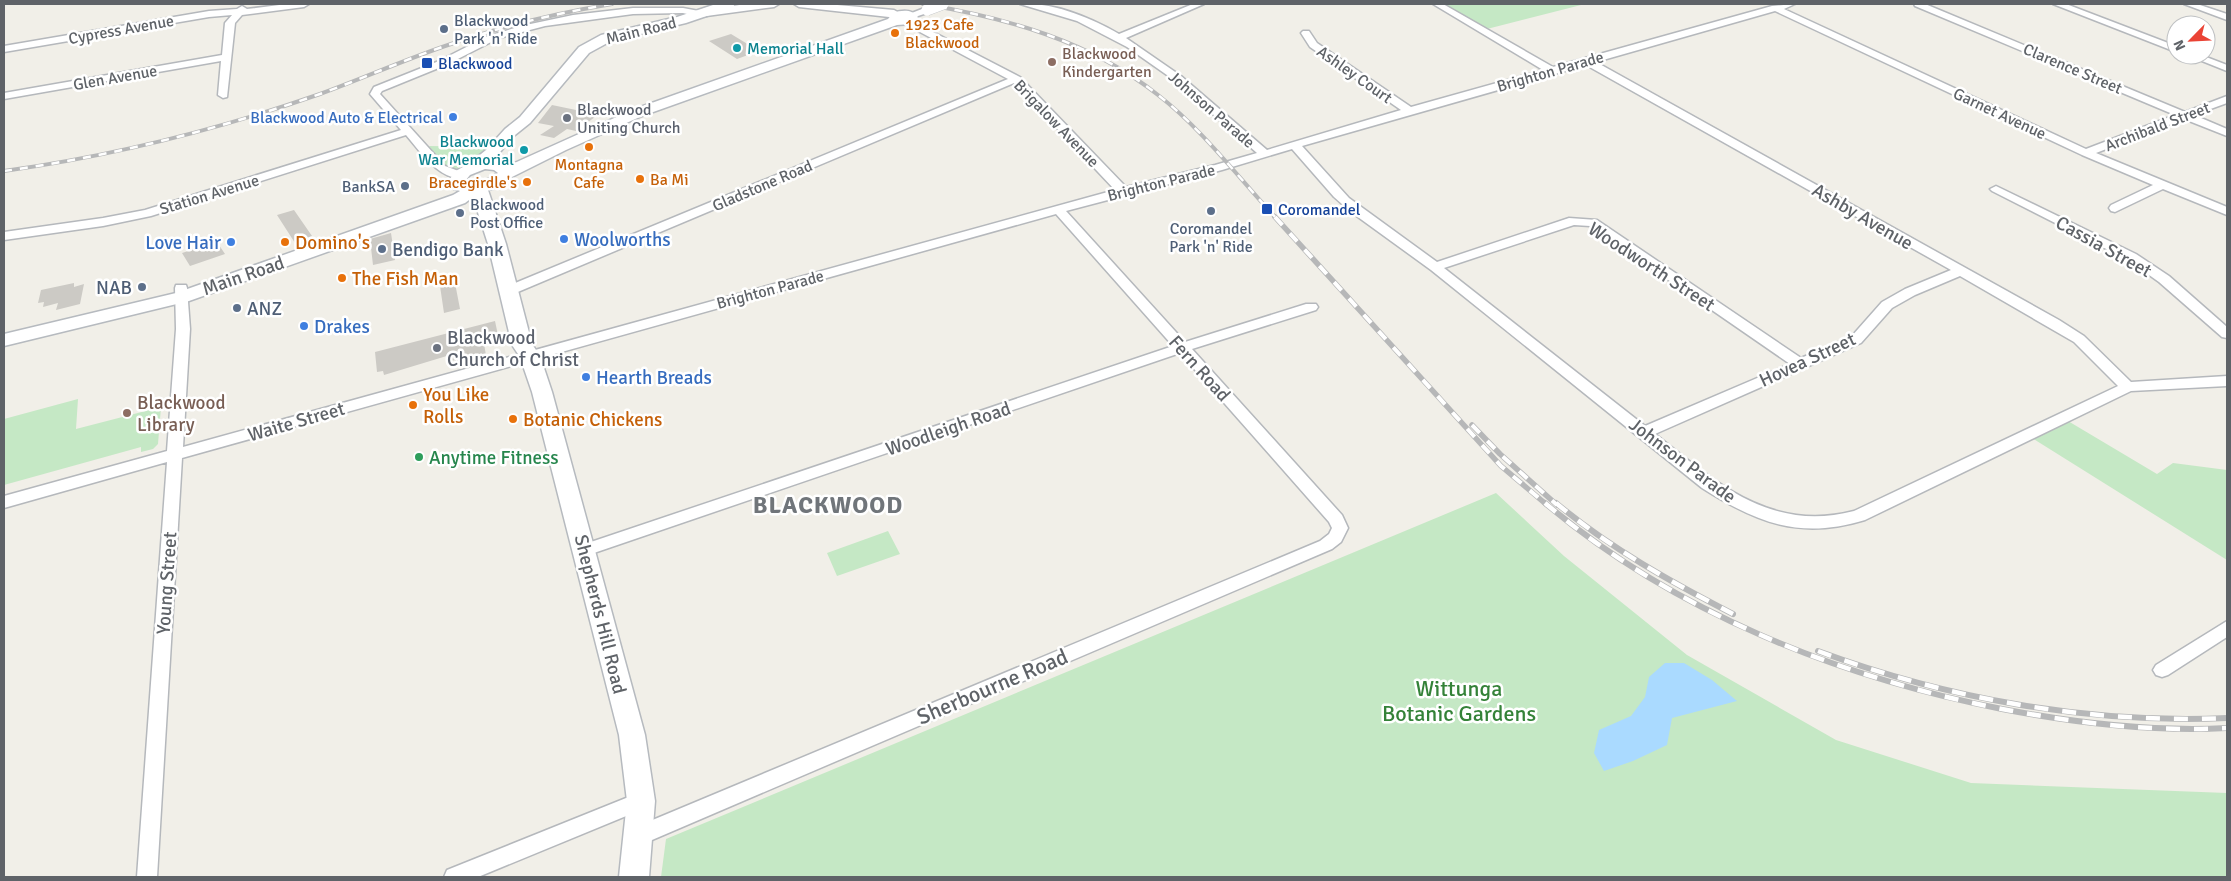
<svg xmlns="http://www.w3.org/2000/svg" width="2231" height="881" font-family="Signika,sans-serif">
<style>
.green{fill:#c5e8c5}
.water{fill:#aadaff}
.building{fill:#cccac5}
.lines{fill:none;stroke-linecap:round;stroke-linejoin:round}
.street-casing{stroke:#b5b8bc;stroke-width:3}
.secondary-casing{stroke:#b6babf;stroke-width:3}
.street{fill:#fff;fill-rule:evenodd}
.secondary{fill:#fff;fill-rule:evenodd}
.rail-far2-casing{stroke:#b6b7b8;stroke-width:4}
.rail-far1-casing{stroke:#b6b7b8;stroke-width:5.5}
.rail-casing{stroke:#b6b7b8;stroke-width:6}
.rail-far2{stroke:#fff;stroke-width:2.5;stroke-dasharray:8;stroke-linecap:butt}
.rail-far1{stroke:#fff;stroke-width:4;stroke-dasharray:11;stroke-linecap:butt}
.rail{stroke:#fff;stroke-width:4.5;stroke-dasharray:14;stroke-linecap:butt}
.street-bridge-casing{stroke:#b5b8bc;stroke-width:12;stroke-linecap:butt}
.street-bridge{stroke:#fff;stroke-width:11}
.service-dot{fill:#5c6f8a;stroke:#fff;stroke-width:2}
.food-dot{fill:#e8710a;stroke:#fff;stroke-width:2}
.culture-dot{fill:#0f9aa8;stroke:#fff;stroke-width:2}
.education-dot{fill:#8d6e63;stroke:#fff;stroke-width:2}
.transit-dot{fill:#1a4fb4;stroke:#fff;stroke-width:2}
.shop-dot{fill:#3f7fe0;stroke:#fff;stroke-width:2}
.worship-dot{fill:#6b7280;stroke:#fff;stroke-width:2}
.leisure-dot{fill:#2e9e5b;stroke:#fff;stroke-width:2}
.labels{text-anchor:middle;stroke-width:5;stroke-linejoin:round;paint-order:stroke}
.far-service-label{font-size:16px;fill:#4e5e75;stroke:#fff;text-anchor:start}
.far-food-label{font-size:16px;fill:#c56008;stroke:#fff;text-anchor:start}
.far-street-label{font-size:16px;fill:#5f6368;stroke:#fff}
.far-culture-label{font-size:16px;fill:#0d838f;stroke:#fff;text-anchor:start}
.far-education-label{font-size:16px;fill:#785e54;stroke:#fff;text-anchor:start}
.far-transit-label{font-size:16px;fill:#164399;stroke:#fff;text-anchor:start}
.far-worship-label{font-size:16px;fill:#5b616d;stroke:#fff;text-anchor:start}
.far-shop-label{font-size:16px;fill:#366cbe;stroke:#fff;text-anchor:end}
.street-label{font-size:19px;fill:#5f6368;stroke:#fff}
.shop-label{font-size:19px;fill:#366cbe;stroke:#fff;text-anchor:start}
.food-label{font-size:19px;fill:#c56008;stroke:#fff;text-anchor:start}
.service-label{font-size:19px;fill:#4e5e75;stroke:#fff;text-anchor:start}
.worship-label{font-size:19px;fill:#5b616d;stroke:#fff;text-anchor:start}
.education-label{font-size:19px;fill:#785e54;stroke:#fff;text-anchor:start}
.leisure-label{font-size:19px;fill:#27864d;stroke:#fff;text-anchor:start}
.near-street-label{font-size:22px;fill:#5f6368;stroke:#fff}
.near-park-label{font-size:22px;fill:#348238;stroke:#fff}
.district-label{font-size:24px;font-weight:bold;letter-spacing:1px;fill:#70757a;stroke:#fff}
</style>
<rect width="100%" height="100%" fill="#f1efe8"/>
<path class="green" d="M1437,4H1585L1483,30Z
M429,146L493,147L475,161L455,171L445,167Z
M78,399L76,429L161,407L158,444L153,449L141,452V447L4,485V419Z
M2068,421L2157,474L2173,463L2227,470V560L2032,438Z
M1496,493L1564,556L1687,655L1836,740L1971,783L2227,793V877H661L666,839Z
M888,531L900,554L837,576L827,553Z"/>
<path class="water" d="M1665,663H1684L1712,680L1737,701L1672,718L1667,745L1633,761L1604,771L1594,753L1599,730L1631,716L1645,697L1649,677Z"/>
<path class="building" d="M731,34L759,51L737,59L709,41Z
M552,105L576,110L580,107L583,111L599,114L576,131L567,129L554,138L540,135L554,126L538,123Z
M294,210L312,236L295,243L277,215Z
M391,233L395,260L373,265L370,239Z
M217,242L225,254L190,266L182,253Z
M74,283V287L84,284L80,304L56,310L58,303L43,307L44,302L38,303L41,290Z
M455,283L460,309L444,313L440,286Z
M495,321L499,340L484,344L486,355L456,364L455,360L451,361L450,355L384,375L383,371L377,372L375,352Z"/>
<g class="lines">
<g class="street-casing">
<path id="street" d="M287,4H309L304,7L242,15L235,23L227,97L223,98L218,95L221,61L4,99V93L222,55L225,23L232,15L209,17L4,52V46L209,11L237,9L242,6L247,9Z
M746,4H779L774,7L699,17L683,13L633,14L545,26L499,38L446,65L382,91L380,94L445,166L464,173L466,175L464,177C441,183 419,150 406,135L151,216L103,226L4,240V232L103,218L145,210L401,130L370,94L374,87L439,61L486,37L521,26L573,15L633,8H683L699,11Z
M794,4H826L894,10L903,15L898,18L799,7Z
M1020,4C1053,2 1091,18 1119,34L1193,4H1204L1126,38L1181,76L1267,150L1401,110L1310,47L1301,33L1303,31H1309L1317,43L1411,107L1543,70L1433,4H1443L1553,67L1772,6L1795,4L1784,9L2086,149L2175,115L1915,6L1914,4H1925L2185,112L2227,96V103L2194,115L2227,129V136L2184,119L2096,153L2227,207V215L2163,189L2115,212L2111,211L2109,208L2111,205L2153,185L2082,155L1775,11L1596,62L2059,320L2084,336L2131,382L2227,376V386L2131,391L1865,520C1800,540 1757,523 1702,488L1431,270L1351,212L1334,197L1292,149L1222,170L1066,211L1185,342L1306,304H1316L1318,307L1316,310L1192,349L1342,515L1348,528L1341,542L1332,549L645,843L638,845L631,843L628,836L631,829L1320,541L1329,534L1332,528L1329,522L1180,353L591,554L585,556L579,554L577,550L579,546L1173,346L1056,214L182,458L157,877H137L167,462L4,508V496L167,451L176,329L175,288L176,285H186L187,288L190,329L183,447L1115,190L1014,83L513,294L508,295L501,291L503,288L1008,79L903,23L901,21L906,18L1020,77L1126,187L1215,165L1257,153L1174,80L1127,47L1077,21ZM1586,65L1951,270L1905,289L1882,302L1851,337L1801,358L1597,220L1569,218L1437,262L1349,198L1302,146ZM1574,225L1590,226L1790,364L1645,426L1444,268ZM1960,276L2074,342L2118,386L1854,511C1770,533 1716,482 1655,434L1861,343L1892,308L1915,295Z
M2053,4H2066L2176,46V52Z
M2184,4H2197L2227,14V20Z
M927,7L930,8V12L909,19L904,16Z
M2187,55H2201L2227,65V71Z
M1996,186L2136,254L2169,276L2227,327V338L2222,337L2159,282L2128,260L1992,191L1990,189Z
M2227,621V637L2168,675L2162,677L2156,675L2153,670L2156,665Z
M641,792L648,795L651,801L648,807L478,877H444L447,870Z"/>
</g>
<g class="secondary-casing">
<path id="secondary" d="M716,4H735L733,7L686,23L611,41L589,53L530,123L515,135L493,160L510,165L632,110L888,19L893,13C902,10 912,9 918,17L911,24L897,25L642,116L566,150L512,177L500,187L488,190L506,244L532,344L540,356L552,392L645,735L655,801L649,877H619L627,801L619,735L532,392L520,357L512,345L488,244L473,197L465,203L189,301L4,346V334L176,293L453,195L460,191L454,189L449,181L454,172L470,163L486,150L505,129L520,117L579,47L601,35L677,17ZM485,169L494,170L498,173C488,181 478,185 465,181L470,175Z"/>
</g>
<use href="#street" class="street"/>
<use href="#secondary" class="secondary"/>
<g class="rail-far2-casing">
<path id="rail-far2" d="M923,4C1007,18 1090,41 1158,95C1202,129 1238,177 1276,218
M4,171C112,156 217,130 320,94C364,78 406,59 451,44C503,26 557,13 612,4"/>
</g>
<g class="rail-far1-casing">
<path id="rail-far1" d="M1275,217L1501,466L1547,505
M1472,425L1500,454L1557,505"/>
</g>
<g class="rail-casing">
<path id="rail" d="M1545,503C1674,612 1838,677 2002,709C2076,723 2151,732 2227,728
M1556,503C1610,548 1671,582 1733,614
M1818,651C1948,699 2089,724 2227,718"/>
</g>
<use href="#rail-far2" class="rail-far2"/>
<use href="#rail-far1" class="rail-far1"/>
<use href="#rail" class="rail"/>
<g class="street-bridge-casing">
<path id="street-bridge" d="M927,10L943,4"/>
</g>
<use href="#street-bridge" class="street-bridge"/>
</g>
<g class="service-dot">
<circle cx="444" cy="29" r="5"/>
<circle cx="405" cy="186" r="5"/>
<circle cx="1211" cy="211" r="5"/>
<circle cx="460" cy="213" r="5"/>
<circle cx="382" cy="249" r="5"/>
<circle cx="142" cy="287" r="5"/>
<circle cx="237" cy="308" r="5"/>
</g>
<g class="food-dot">
<circle cx="895" cy="33" r="5"/>
<circle cx="589" cy="147" r="5"/>
<circle cx="640" cy="179" r="5"/>
<circle cx="527" cy="182" r="5"/>
<circle cx="285" cy="242" r="5"/>
<circle cx="342" cy="278" r="5"/>
<circle cx="413" cy="405" r="5"/>
<circle cx="513" cy="419" r="5"/>
</g>
<g class="culture-dot">
<circle cx="737" cy="48" r="5"/>
<circle cx="524" cy="150" r="5"/>
</g>
<g class="education-dot">
<circle cx="1052" cy="62" r="5"/>
<circle cx="127" cy="413" r="5"/>
</g>
<g class="transit-dot">
<rect x="421" y="57" width="12" height="12" rx="2.5"/>
<rect x="1261" y="203" width="12" height="12" rx="2.5"/>
</g>
<g class="shop-dot">
<circle cx="453" cy="117" r="5"/>
<circle cx="564" cy="239" r="5"/>
<circle cx="231" cy="242" r="5"/>
<circle cx="304" cy="326" r="5"/>
<circle cx="586" cy="377" r="5"/>
</g>
<g class="worship-dot">
<circle cx="567" cy="118" r="5"/>
<circle cx="437" cy="348" r="5"/>
</g>
<circle class="leisure-dot" cx="419" cy="457" r="5"/>
<g class="labels">
<g class="far-service-label">
<text x="454" y="26">Blackwood<tspan x="454" dy="18">Park 'n' Ride</tspan></text>
<text x="395" y="192" text-anchor="end">BankSA</text>
<text x="470" y="210">Blackwood<tspan x="470" dy="18">Post Office</tspan></text>
<text x="1211" y="234" text-anchor="middle">Coromandel<tspan x="1211" dy="18">Park 'n' Ride</tspan></text>
</g>
<g class="far-food-label">
<text x="905" y="30">1923 Cafe<tspan x="905" dy="18">Blackwood</tspan></text>
<text x="589" y="170" text-anchor="middle">Montagna<tspan x="589" dy="18">Cafe</tspan></text>
<text x="650" y="185">Ba Mi</text>
<text x="517" y="188" text-anchor="end">Bracegirdle's</text>
</g>
<g class="far-street-label">
<text transform="translate(121 29) rotate(-10)" y="6">Cypress Avenue</text>
<text transform="translate(641 30) rotate(-14)" y="6">Main Road</text>
<text transform="translate(2073 68) rotate(23)" y="6">Clarence Street</text>
<text transform="translate(1550 71) rotate(-16)" y="6">Brighton Parade</text>
<text transform="translate(1355 74) rotate(35)" y="6">Ashley Court</text>
<text transform="translate(115 77) rotate(-10)" y="6">Glen Avenue</text>
<text transform="translate(1212 109) rotate(41)" y="6">Johnson Parade</text>
<text transform="translate(2000 113) rotate(25)" y="6">Garnet Avenue</text>
<text transform="translate(1057 123) rotate(46)" y="6">Brigalow Avenue</text>
<text transform="translate(2157 126) rotate(-21)" y="6">Archibald Street</text>
<text transform="translate(1161 182) rotate(-14)" y="6">Brighton Parade</text>
<text transform="translate(762 185) rotate(-23)" y="6">Gladstone Road</text>
<text transform="translate(209 194) rotate(-17)" y="6">Station Avenue</text>
<text transform="translate(770 289) rotate(-15)" y="6">Brighton Parade</text>
</g>
<g class="far-culture-label">
<text x="747" y="54">Memorial Hall</text>
<text x="514" y="147" text-anchor="end">Blackwood<tspan x="514" dy="18">War Memorial</tspan></text>
</g>
<g class="far-education-label">
<text x="1062" y="59">Blackwood<tspan x="1062" dy="18">Kindergarten</tspan></text>
</g>
<g class="far-transit-label">
<text x="438" y="69">Blackwood</text>
<text x="1278" y="215">Coromandel</text>
</g>
<g class="far-worship-label">
<text x="577" y="115">Blackwood<tspan x="577" dy="18">Uniting Church</tspan></text>
</g>
<g class="far-shop-label">
<text x="443" y="123">Blackwood Auto &amp; Electrical</text>
</g>
<g class="street-label">
<text transform="translate(1863 216) rotate(30)" y="7">Ashby Avenue</text>
<text transform="translate(2104 246) rotate(29)" y="7">Cassia Street</text>
<text transform="translate(1652 266) rotate(33)" y="7">Woodworth Street</text>
<text transform="translate(243 275) rotate(-19)" y="7">Main Road</text>
<text transform="translate(1807 359) rotate(-25)" y="7">Hovea Street</text>
<text transform="translate(1200 368) rotate(48)" y="7">Fern Road</text>
<text transform="translate(296 421) rotate(-16)" y="7">Waite Street</text>
<text transform="translate(948 428) rotate(-19)" y="7">Woodleigh Road</text>
<text transform="translate(1683 460) rotate(37)" y="7">Johnson Parade</text>
<text transform="translate(166 583) rotate(-86)" y="7">Young Street</text>
<text transform="translate(601 614) rotate(76)" y="7">Shepherds Hill Road</text>
</g>
<g class="shop-label">
<text x="574" y="246">Woolworths</text>
<text x="221" y="249" text-anchor="end">Love Hair</text>
<text x="314" y="333">Drakes</text>
<text x="596" y="384">Hearth Breads</text>
</g>
<g class="food-label">
<text x="295" y="249">Domino's</text>
<text x="352" y="285">The Fish Man</text>
<text x="423" y="401">You Like<tspan x="423" dy="22">Rolls</tspan></text>
<text x="523" y="426">Botanic Chickens</text>
</g>
<g class="service-label">
<text x="392" y="256">Bendigo Bank</text>
<text x="132" y="294" text-anchor="end">NAB</text>
<text x="247" y="315">ANZ</text>
</g>
<g class="worship-label">
<text x="447" y="344">Blackwood<tspan x="447" dy="22">Church of Christ</tspan></text>
</g>
<g class="education-label">
<text x="137" y="409">Blackwood<tspan x="137" dy="22">Library</tspan></text>
</g>
<g class="leisure-label">
<text x="429" y="464">Anytime Fitness</text>
</g>
<g class="near-street-label">
<text transform="translate(992 686) rotate(-23)" y="8">Sherbourne Road</text>
</g>
<g class="near-park-label">
<text x="1459" y="696">Wittunga<tspan x="1459" dy="25">Botanic Gardens</tspan></text>
</g>
<g class="district-label">
<text x="828" y="513">BLACKWOOD</text>
</g>
</g>
<rect width="2231" height="881" fill="none" stroke="#5f6368" stroke-width="10"/>
<g transform="translate(2191 40) rotate(246)"><circle r="24" fill="#ffffff" stroke="#bfc1c3"/>
<path d="M0-4L9 19L0 12L-9 19Z" fill="#ea4335"/>
<text y="-8" font-size="14" font-weight="bold" text-anchor="middle" fill="#5f6368">N</text>
</g>
</svg>
